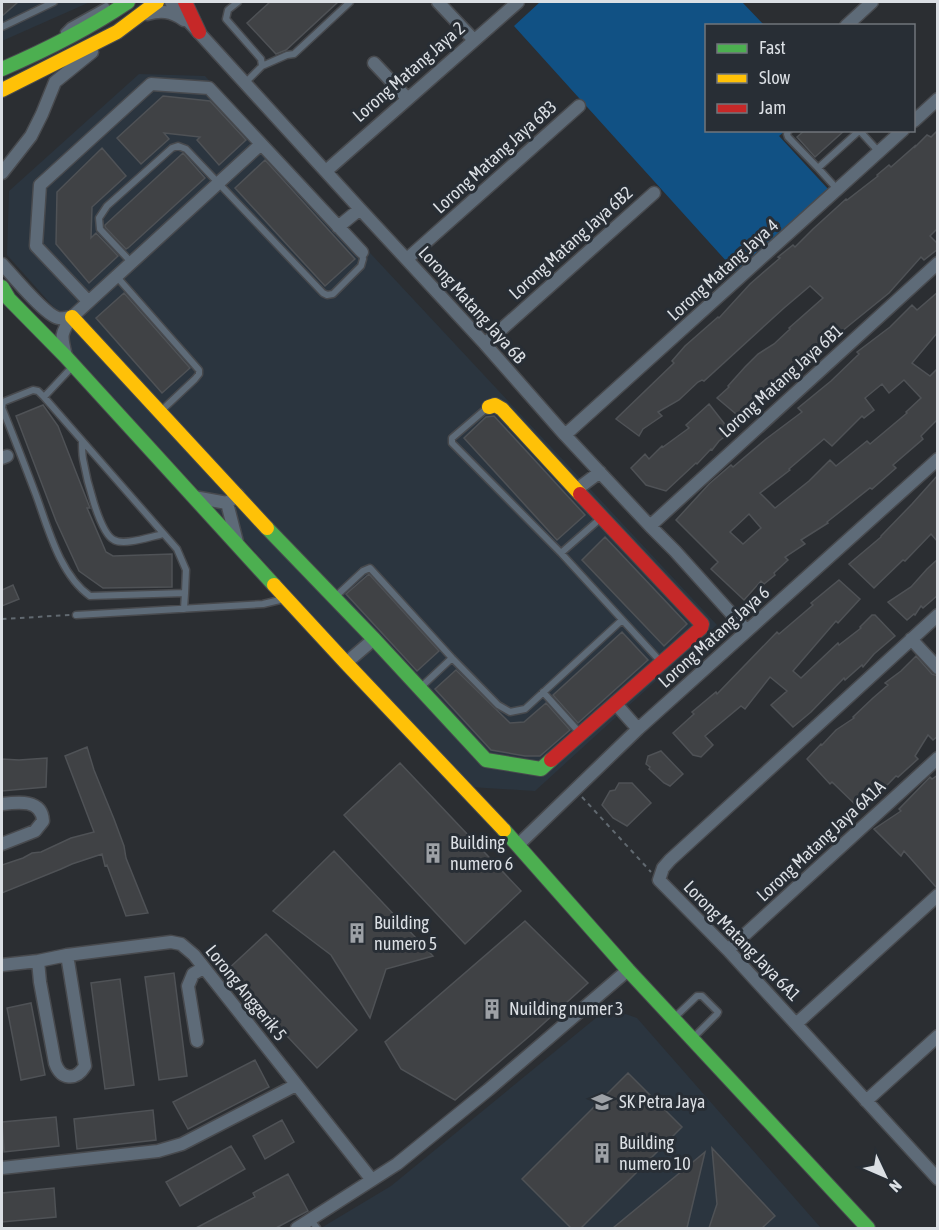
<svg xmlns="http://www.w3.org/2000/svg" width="939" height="1230" font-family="'Asap Condensed',sans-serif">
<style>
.built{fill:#2b353f}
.green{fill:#115184}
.building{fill:#404245;stroke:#4f5256;stroke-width:1.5;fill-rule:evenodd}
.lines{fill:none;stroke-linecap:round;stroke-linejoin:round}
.lane-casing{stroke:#484a4e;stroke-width:9}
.street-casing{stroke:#484a4e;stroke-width:15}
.fast-casing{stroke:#484a4e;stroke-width:16}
.slow-casing{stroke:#484a4e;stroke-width:16}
.jam-casing{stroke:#484a4e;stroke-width:16}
.path{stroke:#616970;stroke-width:2;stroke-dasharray:4.5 4.5;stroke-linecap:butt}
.lane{stroke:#5e6b78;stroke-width:6}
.street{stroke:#5e6b78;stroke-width:12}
.fast{stroke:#4caf50;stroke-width:14}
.slow{stroke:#ffc107;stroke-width:14}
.jam{stroke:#c62828;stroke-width:14}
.labels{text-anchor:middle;stroke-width:6;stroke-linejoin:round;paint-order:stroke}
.street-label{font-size:18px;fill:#dbdfe4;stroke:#282e35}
.poi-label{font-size:18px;fill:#dbdfe4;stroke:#282e35;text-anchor:start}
</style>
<rect width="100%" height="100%" fill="#2b2e32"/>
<path class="built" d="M2,2H90L2,41Z
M139,74L205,76L717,625L535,791L470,787L66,345L58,312L7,255L9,191Z
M608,1008L637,1018L821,1228H321L391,1186Z"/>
<path class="green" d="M540,2H742L764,25L706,26V130L785,131L779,136L829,190L737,273L514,26Z"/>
<path class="building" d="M2,2H18L2,16Z
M270,2H338L286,50L276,54L247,23Z
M163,96L210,101L246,140L219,165L197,140L200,137L164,133L169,139L141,164L117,138Z
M805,130H845L815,157L797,137Z
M938,130V228L930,236L938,244V249L924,260L921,257L889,293L836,336L815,356L813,354L800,369L799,368L791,378L789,376L783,383L782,382L773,393L771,391L765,400L763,398L756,409L753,407L742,419L717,398L729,387L728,386L745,367L758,354L774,344L790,329L789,328L823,298L810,286L784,308L704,381L702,380L698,382L679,400L658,412L662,416L643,429L639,436L616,419L674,363L672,361L685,346L718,317L719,318L750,284L780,258L778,257L793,245L795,247L813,229L846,199L847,200L878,176L877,175L889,165L891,167L915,146V147L927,135L931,137Z
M102,148L126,176L92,207L91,238L96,233L118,256L89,283L56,244L57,192Z
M183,153L205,178L128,248L126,249L105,227V225Z
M265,160L355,259L325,286L235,188Z
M938,292V332L912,363L930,376L938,368V419L921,436L923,439L893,465L896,468L872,489L870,488L827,522L828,523L801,540L805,544L785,557L788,560L774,573L775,575L764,584L761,581L744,600L711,569L718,562L676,520L709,484L731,465L733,467L766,439L802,412L798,408L831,381L859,354L857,352L890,327L912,305L917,310ZM904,380L921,398L906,412L907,413L870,444L867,441L836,466L830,460L809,481L775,508L760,493L790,470L789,469L824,439L832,446L862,416L864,418L874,410L865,398L882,384L889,393ZM749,514L761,528L743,544L730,532Z
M124,293L190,368L162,393L96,318Z
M709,404L731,432L719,441L712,450L711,449L697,464L696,463L666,491L646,485L631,468L645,454L649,459L662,446L663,447L689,428L686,425Z
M43,405L58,426L90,508H87L106,552L113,556L172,554V587L103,588L79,571L56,521L16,416Z
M494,416L585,515L557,540L464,438L486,417Z
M938,475V542L931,534L905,561L903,560L874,588L849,564L881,537V536L912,504Z
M605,537L687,624L664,646L582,560Z
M938,559V595L923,608L921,606L915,615L914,614L907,620L888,602L911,587L927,569Z
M369,574L439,651L417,671L346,594Z
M839,580L860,599L838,623L836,621L793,671L801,678L838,643L839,645L861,628L860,627L872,615H875L895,636L874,654L863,667L862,665L845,680L844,678L811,712L793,727L771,705L787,691L770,677L745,709L741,706L705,736L713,745L701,757L693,755L673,733L694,714L692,712L716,692L717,694L777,632L779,634L813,605L811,603Z
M13,585L19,599L2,606V590Z
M622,632L648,660L578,723L553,695Z
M916,656L932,674L938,676V736L933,740L928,735L915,756L918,759L898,777L896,776L862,811L832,782L830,784L807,759L821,744L822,745L836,730L854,718L853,717L873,698L888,685L885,683L901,671Z
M456,670L510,723L524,722L546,703L570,730L540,756H525L491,750L435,689Z
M87,747L94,770L114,819L124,846L126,858L148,913L126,916L107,865L105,866L102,854L72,864L61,869L2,893V865L23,858L32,853L41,852L71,838L94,832L65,756Z
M661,751L683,774L670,786L664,783L649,769L650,767L646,764L648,756Z
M47,758L46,787L2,791V759L19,760Z
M400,763L521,891L465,944L344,815Z
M938,775V887H936L904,851L901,856L874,829L901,811L899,809L930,777L932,779Z
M619,783H632L651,803L627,826L613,818L602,805L610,791L615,790Z
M334,851L433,956L386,969L370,1018L331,955L273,911Z
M525,921L588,983L532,1034L455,1100L401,1069L385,1042Z
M266,934L357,1030L317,1068L226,971Z
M174,973L187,1076L159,1080L145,977Z
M120,979L134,1085L105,1089L91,983Z
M31,1003L45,1075L21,1080L7,1008Z
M255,1060L269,1087L188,1129L173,1102Z
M628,1073L682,1127L581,1228H571L522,1179Z
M153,1110L156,1140L77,1149L74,1119Z
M56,1117L59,1146L4,1152L2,1122Z
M282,1120L294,1142L265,1159L253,1136Z
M231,1146L245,1169L180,1206L166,1182Z
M712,1148L775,1216L762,1228H709L717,1204Z
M705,1152L687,1228H613Z
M288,1174L308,1211L276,1228H196L255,1197L253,1193Z
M54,1188L56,1217L2,1222V1193Z"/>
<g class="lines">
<g class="lane-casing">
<path id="lane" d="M238,2L228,10L226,19L261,59L262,66L245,83
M2,27L54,2
M64,32L70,26L106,6
M262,66L287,55L294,54L350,2
M789,130L787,134L788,137L818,168L838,190
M859,130L879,152
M818,168L859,131
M131,262L100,229L99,218L107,206L172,148L178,146L186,149L323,293L327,295L333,294L361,266L363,259L362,252
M117,277L199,370V374L195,379L161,411
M44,397L38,391L33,390L3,402L2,408C14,437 25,466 36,495C48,528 60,575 90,596L185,593L186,570L177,549L44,397L73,366
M487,408L452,438V443L456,447L561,553L661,662
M82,441C82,447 82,453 83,459C86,476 99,533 114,540C125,546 152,536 164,534
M561,553L601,518
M334,598L363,571L370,568L452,658L498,705L510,712L525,709L622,620
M184,609L185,593
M76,615L263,604L284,599
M420,688L452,658
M543,692L580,733
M674,1018L697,996H702L718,1012L717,1014L694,1037
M311,1220L317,1228"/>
</g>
<g class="street-casing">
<path id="street" d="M171,2L360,209L485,344L565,435L650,526L675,551L747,631
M438,2L473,39
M147,14C161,10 171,11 184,20
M846,26L872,2
M374,63L407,98
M914,121L938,99
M326,171L518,2
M2,173L31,136L42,114L55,82L92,52
M338,227L360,209
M407,259L579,106
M2,264C12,275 45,315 58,318C62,319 68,317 72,317
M88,301L36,246L40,185L151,84L209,88L362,252
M485,344L654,193
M66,356C61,336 60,334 72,317L261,144
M565,435L903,130
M2,458L7,456
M576,490L600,472
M194,497L227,503L238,495
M227,503L237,542
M650,526L938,263
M938,615L670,860L663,868L659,880L728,950L938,1179
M911,639L938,668
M346,663L374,639
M615,703L638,729
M2,804C18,802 42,799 43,821L35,831L2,844
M518,845L638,729L938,459
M728,950L938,758
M38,961L40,982L55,1063C61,1080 76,1081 85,1066L67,955
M2,965L38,961L67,955L171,942L181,944L194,955L372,1180
M796,1024L938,895
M197,1041L188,986L193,974L203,968
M866,1101L938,1036
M2,1168L158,1151L182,1144L296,1085
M297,1228L397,1164L488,1090L628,970"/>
</g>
<g class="fast-casing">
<path id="fast" d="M2,69C46,50 88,29 128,2
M2,287L9,299L66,357L274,585
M267,528L374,639L486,760L541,769L551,760
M504,830L628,970L868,1228"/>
</g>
<g class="slow-casing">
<path id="slow" d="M2,90L117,32L157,2
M72,317L267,528
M489,407L495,405L502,409L580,494
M274,585L346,663L504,830"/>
</g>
<g class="jam-casing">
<path id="jam" d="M185,2L199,32
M551,760L701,628L702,624L580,494"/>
</g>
<path class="path" d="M2,619L70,615
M582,797L651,872"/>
<use href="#lane" class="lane"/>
<use href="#street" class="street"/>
<use href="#fast" class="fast"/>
<use href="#slow" class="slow"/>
<use href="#jam" class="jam"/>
</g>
<defs>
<g id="building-bare" transform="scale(1.62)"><path d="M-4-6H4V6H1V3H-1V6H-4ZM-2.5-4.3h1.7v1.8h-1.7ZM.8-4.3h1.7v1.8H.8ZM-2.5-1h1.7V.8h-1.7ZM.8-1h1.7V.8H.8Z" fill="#9da1a6" stroke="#282e35" stroke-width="2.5" paint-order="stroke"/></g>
<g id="school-bare" transform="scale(1.62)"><path d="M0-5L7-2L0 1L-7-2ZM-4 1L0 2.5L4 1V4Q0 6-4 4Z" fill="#9da1a6" stroke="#282e35" stroke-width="2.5" paint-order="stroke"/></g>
</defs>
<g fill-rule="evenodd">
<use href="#building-bare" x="433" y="853"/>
<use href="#building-bare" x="357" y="933"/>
<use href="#building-bare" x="492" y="1009"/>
<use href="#school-bare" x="602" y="1102"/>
<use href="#building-bare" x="602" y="1153"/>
</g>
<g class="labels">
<g class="street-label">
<text transform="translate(409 72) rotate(-41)" y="6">Lorong Matang Jaya 2</text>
<text transform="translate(495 157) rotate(-42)" y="6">Lorong Matang Jaya 6B3</text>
<text transform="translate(571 243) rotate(-42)" y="6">Lorong Matang Jaya 6B2</text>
<text transform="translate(723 270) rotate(-42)" y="6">Lorong Matang Jaya 4</text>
<text transform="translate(472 305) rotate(48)" y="6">Lorong Matang Jaya 6B</text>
<text transform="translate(781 381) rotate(-42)" y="6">Lorong Matang Jaya 6B1</text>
<text transform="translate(714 637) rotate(-42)" y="6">Lorong Matang Jaya 6</text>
<text transform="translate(821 841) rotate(-43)" y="6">Lorong Matang Jaya 6A1A</text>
<text transform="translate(742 941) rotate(46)" y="6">Lorong Matang Jaya 6A1</text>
<text transform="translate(246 993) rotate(51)" y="6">Lorong Anggerik 5</text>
</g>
<g class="poi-label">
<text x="450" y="849">Building<tspan x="450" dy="21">numero 6</tspan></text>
<text x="374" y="929">Building<tspan x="374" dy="21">numero 5</tspan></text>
<text x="509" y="1015">Nuilding numer 3</text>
<text x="619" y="1108">SK Petra Jaya</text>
<text x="619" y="1149">Building<tspan x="619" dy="21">numero 10</tspan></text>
</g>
</g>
<rect width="939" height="1230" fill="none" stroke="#dbdfe4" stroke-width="6"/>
<rect x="705" y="24" width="210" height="108" fill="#282e35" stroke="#70757b" stroke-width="1.5"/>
<rect x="717" y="44" width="30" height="9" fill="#4caf50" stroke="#70757b" stroke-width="1.5"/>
<text x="759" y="54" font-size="18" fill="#dbdfe4">Fast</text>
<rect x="717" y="74" width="30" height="9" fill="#ffc107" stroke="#70757b" stroke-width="1.5"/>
<text x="759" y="84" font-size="18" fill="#dbdfe4">Slow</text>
<rect x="717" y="104" width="30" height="9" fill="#c62828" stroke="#70757b" stroke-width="1.5"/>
<text x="759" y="114" font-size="18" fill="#dbdfe4">Jam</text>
<g transform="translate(885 1176) rotate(134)" stroke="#282e35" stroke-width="4.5" paint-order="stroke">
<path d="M0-4.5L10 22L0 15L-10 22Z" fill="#dbdfe4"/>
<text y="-9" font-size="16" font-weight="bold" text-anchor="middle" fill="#dbdfe4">N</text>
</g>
</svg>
